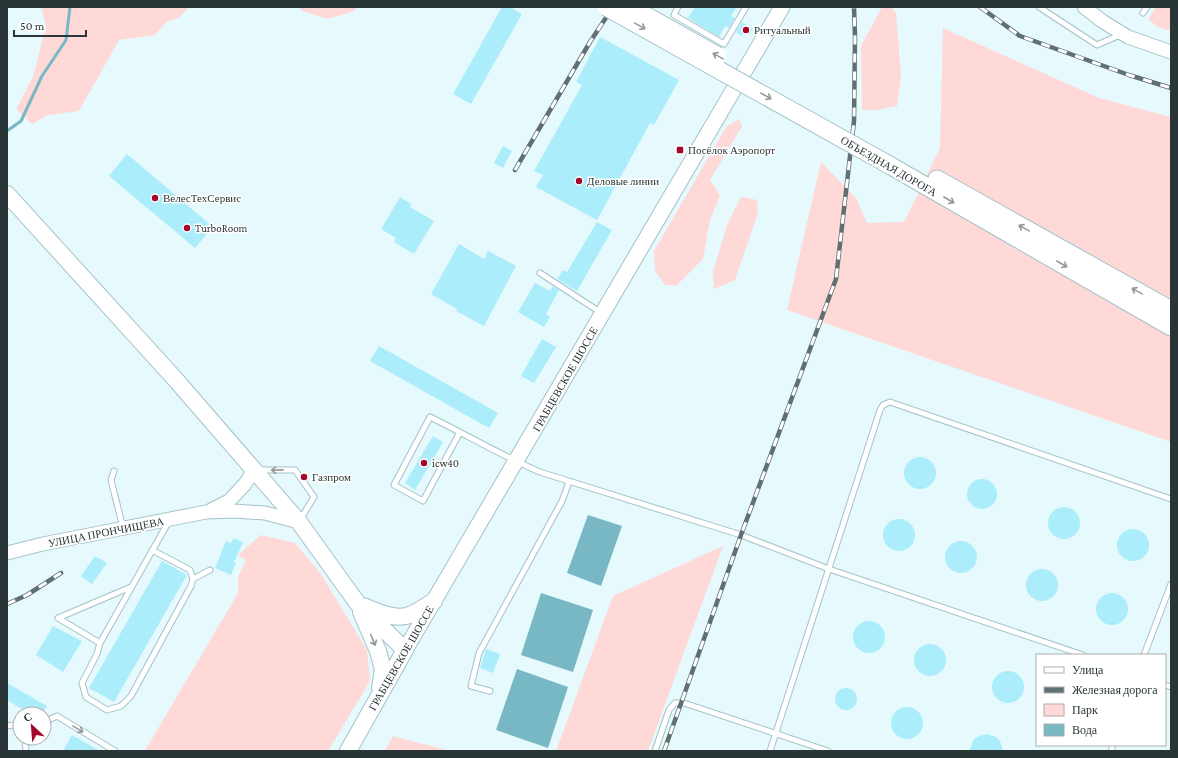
<svg xmlns="http://www.w3.org/2000/svg" width="1178" height="758" font-family="'Crimson Pro',serif">
<style>
.green{fill:#fed9d8}
.water{fill:#77b8c4}
.lines{fill:none;stroke-linecap:round;stroke-linejoin:round}
.stream{stroke:#77b8c4;stroke-width:3}
.building{fill:#abedfa}
.service-casing{stroke:#a3c2c8;stroke-width:7}
.tertiary-casing{stroke:#a3c2c8;stroke-width:15}
.secondary-casing{stroke:#a3c2c8;stroke-width:17}
.primary-casing{stroke:#a3c2c8;stroke-width:18}
.trunk-casing{stroke:#a3c2c8;stroke-width:19}
.service{stroke:#fff;stroke-width:5}
.tertiary{stroke:#fff;stroke-width:13}
.secondary{stroke:#fff;stroke-width:15}
.primary{stroke:#fff;stroke-width:16}
.trunk{stroke:#fff;stroke-width:17}
.rail-casing{stroke:#606f71;stroke-width:4.5}
.rail{stroke:#fff;stroke-width:3;stroke-dasharray:9;stroke-linecap:butt}
.trunk-bridge-casing{stroke:#a3c2c8;stroke-width:19;stroke-linecap:butt}
.trunk-bridge{stroke:#fff;stroke-width:17}
.oneway{stroke:#949a9b}
.poi-dot{fill:#a4072b;stroke:#fff;stroke-width:1.5}
.labels{text-anchor:middle;stroke-width:3;stroke-linejoin:round;paint-order:stroke}
.poi-label{font-size:11px;fill:#293537;stroke:#fff;text-anchor:start}
.street-label{font-size:11px;fill:#293537;stroke:#fff}
</style>
<rect width="100%" height="100%" fill="#e6f9fd"/>
<path class="green" d="M41,7H189L179,18L166,22L155,35L119,40L79,111L48,115L32,124L16,109L33,77L46,26Z
M302,7H358L352,12L327,19L300,10Z
M882,7H891L896,13L901,76L897,106L875,110H862L861,46Z
M1156,7H1171V31L1158,27L1148,19Z
M943,28L1099,98L1171,117V442L787,310L821,162L856,198L867,223L904,222L940,148Z
M739,119L742,126L710,180L720,195L710,220L703,259L676,286L665,285L655,271L654,251L726,127Z
M741,197L757,200L758,213L735,280L714,289L713,272L727,225Z
M261,535L295,543L321,574L367,650L370,681L328,751H149L146,749L238,593V577L246,560L238,555Z
M723,546L648,751H556L613,596Z
M393,736L450,751H385Z"/>
<path class="water" d="M588,515L622,526L601,586L567,573Z
M541,593L593,610L573,672L521,655Z
M517,669L568,687L548,748L496,730Z"/>
<g class="lines">
<path class="stream" d="M7,131L21,121L42,76L66,40L70,7"/>
</g>
<path class="building" d="M502,7H510L522,14L471,104L453,94Z
M695,7H737L731,16L735,18L729,28L725,26L719,37L688,18Z
M742,22L753,29L749,35L743,32L741,36L736,32Z
M600,37L679,80L654,125L650,123L597,220L536,187L543,175L534,171L582,85L576,82Z
M503,146L512,151L503,168L494,163Z
M127,154L213,227L195,248L109,176Z
M400,197L411,204L410,207L434,221L414,254L394,242L396,238L381,229Z
M597,222L612,230L577,291L557,279L563,270L567,272Z
M459,244L484,259L488,251L516,266L484,326L456,311L457,309L431,294Z
M535,283L550,291L553,286L559,290L546,314L550,317L544,327L518,312Z
M542,339L556,347L534,383L521,376Z
M379,346L498,413L489,428L370,361Z
M433,436L443,442L415,490L405,483Z
M904 473a16 16 0 1 1 32 0a16 16 0 1 1-32 0Z
M967 494a15 15 0 1 1 30 0a15 15 0 1 1-30 0Z
M1048 523a16 16 0 1 1 32 0a16 16 0 1 1-32 0Z
M883 535a16 16 0 1 1 32 0a16 16 0 1 1-32 0Z
M1117 545a16 16 0 1 1 32 0a16 16 0 1 1-32 0Z
M234,538L243,542L234,562H236L231,575L215,568L226,541L231,543Z
M945 557a16 16 0 1 1 32 0a16 16 0 1 1-32 0Z
M95,556L107,563L92,584L81,576Z
M162,561L187,575L114,702L89,688Z
M1026 585a16 16 0 1 1 32 0a16 16 0 1 1-32 0Z
M1096 609a16 16 0 1 1 32 0a16 16 0 1 1-32 0Z
M853 637a16 16 0 1 1 32 0a16 16 0 1 1-32 0Z
M53,626L82,641L63,672L36,655Z
M914 660a16 16 0 1 1 32 0a16 16 0 1 1-32 0Z
M486,649L500,654L493,673L480,668Z
M992 687a16 16 0 1 1 32 0a16 16 0 1 1-32 0Z
M7,683L47,706L42,714H30L7,700Z
M835 699a11 11 0 1 1 22 0a11 11 0 1 1-22 0Z
M891 723a16 16 0 1 1 32 0a16 16 0 1 1-32 0Z
M987,734L996,737L1000,741L1003,751H969L974,739L982,735Z
M72,735L100,751H63Z"/>
<g class="lines">
<g class="service-casing">
<path id="service" d="M678,7L674,15L724,44L746,7
M1039,7L1097,45L1120,35
M1143,13L1147,7
M540,273L600,312
M460,432L423,501L394,485L430,417C467,435 502,456 540,472L741,535L829,569L1083,655
M259,470H295L314,497L300,520
M114,471L111,480L123,528
M152,550L190,570L193,579
M131,587L58,618L100,643L169,521
M100,643L97,654L82,683L86,697L107,710L121,706L131,696L191,586L193,579L210,570
M1144,655L1171,584
M1165,685L1171,687
M490,691L471,686L479,653L562,501L569,482
M44,722L57,716L115,751
M7,726L20,724
M25,738L26,751
M655,751L669,710L675,703H684L828,751
M770,751L880,410L883,405L890,402L1171,499
M1111,751L1113,745"/>
</g>
<g class="tertiary-casing">
<path id="tertiary" d="M1084,7L1102,21L1128,37L1171,52
M211,510L229,501L245,484L254,470
M7,553L43,544L206,512L234,511L265,513L299,522"/>
</g>
<g class="secondary-casing">
<path id="secondary" d="M405,650L782,7"/>
</g>
<g class="primary-casing">
<path id="primary" d="M7,194L176,380L299,522L358,604L405,650L348,751
M363,606C376,611 392,619 406,616C416,614 425,606 434,601
M361,612L378,651L383,669L380,688"/>
</g>
<g class="trunk-casing">
<path id="trunk" d="M891,166L1171,327
M937,179L1171,310"/>
</g>
<use href="#service" class="service"/>
<use href="#tertiary" class="tertiary"/>
<use href="#secondary" class="secondary"/>
<use href="#primary" class="primary"/>
<use href="#trunk" class="trunk"/>
<g class="rail-casing">
<path id="rail" d="M980,7L1020,36L1129,75L1171,88
M515,170L590,42L613,7
M7,604L27,595L61,573
M664,751L741,535L836,279L854,121L855,37L854,7"/>
</g>
<use href="#rail" class="rail"/>
<g class="trunk-bridge-casing">
<path id="trunk-bridge" d="M606,7L891,166
M631,7L718,56"/>
</g>
<use href="#trunk-bridge" class="trunk-bridge"/>
</g>
<defs><path id="oneway-shaft" d="M-6 0H5M1.5-3L5.5 0L1.5 3" fill="none" stroke-width="1.6" stroke-linecap="round" stroke-linejoin="round"/></defs>
<g class="oneway">
<use href="#oneway-shaft" transform="translate(640 26) rotate(29)"/>
<use href="#oneway-shaft" transform="translate(718 56) rotate(-151)"/>
<use href="#oneway-shaft" transform="translate(766 96) rotate(29)"/>
<use href="#oneway-shaft" transform="translate(949 200) rotate(30)"/>
<use href="#oneway-shaft" transform="translate(1024 228) rotate(-151)"/>
<use href="#oneway-shaft" transform="translate(1062 264) rotate(30)"/>
<use href="#oneway-shaft" transform="translate(1137 291) rotate(-151)"/>
<use href="#oneway-shaft" transform="translate(277 470) rotate(179)"/>
<use href="#oneway-shaft" transform="translate(373 640) rotate(67)"/>
<use href="#oneway-shaft" transform="translate(78 729) rotate(31)"/>
</g>
<g class="poi-dot">
<circle cx="746" cy="30" r="4"/>
<rect x="676" y="146" width="8" height="8" rx="2"/>
<circle cx="579" cy="181" r="4"/>
<circle cx="155" cy="198" r="4"/>
<circle cx="187" cy="228" r="4"/>
<circle cx="424" cy="463" r="4"/>
<circle cx="304" cy="477" r="4"/>
</g>
<g class="labels">
<g class="poi-label">
<text x="754" y="34">Ритуальный</text>
<text x="688" y="154">Посёлок Аэропорт</text>
<text x="587" y="185">Деловые линии</text>
<text x="163" y="202">ВелесТехСервис</text>
<text x="195" y="232">TurboRoom</text>
<text x="432" y="467">icw40</text>
<text x="312" y="481">Газпром</text>
</g>
<g class="street-label">
<text transform="translate(889 166) rotate(30)" y="4">ОБЪЕЗДНАЯ ДОРОГА</text>
<text transform="translate(565 379) rotate(-60)" y="4">ГРАБЦЕВСКОЕ ШОССЕ</text>
<text transform="translate(106 532) rotate(-11)" y="4">УЛИЦА ПРОНЧИЩЕВА</text>
<text transform="translate(401 658) rotate(-60)" y="4">ГРАБЦЕВСКОЕ ШОССЕ</text>
</g>
</g>
<rect width="1178" height="758" fill="none" stroke="#293537" stroke-width="16"/>
<rect x="1036" y="654" width="130" height="92" fill="#ffffff" stroke="#a9aeaf"/>
<rect x="1044" y="667" width="20" height="6" fill="#ffffff" stroke="#a9aeaf"/>
<text x="1072" y="674" font-size="12" fill="#293537">Улица</text>
<rect x="1044" y="687" width="20" height="6" fill="#606f71" stroke="#a9aeaf"/>
<text x="1072" y="694" font-size="12" fill="#293537">Железная дорога</text>
<rect x="1044" y="704" width="20" height="12" fill="#fed9d8" stroke="#a9aeaf"/>
<text x="1072" y="714" font-size="12" fill="#293537">Парк</text>
<rect x="1044" y="724" width="20" height="12" fill="#77b8c4" stroke="#a9aeaf"/>
<text x="1072" y="734" font-size="12" fill="#293537">Вода</text>
<g transform="translate(32 726) rotate(334)"><circle r="19" fill="#ffffff" stroke="#a9aeaf"/>
<path d="M0-3L7 15L0 10L-7 15Z" fill="#a4072b"/>
<text y="-6" font-size="11" font-weight="bold" text-anchor="middle" fill="#293537">С</text>
</g>
<path d="M14 30v6h72v-6" fill="none" stroke="#293537" stroke-width="2"/>
<text x="20" y="30" font-size="12" fill="#293537" stroke="#ffffff" stroke-width="3" paint-order="stroke">50 m</text>
</svg>
